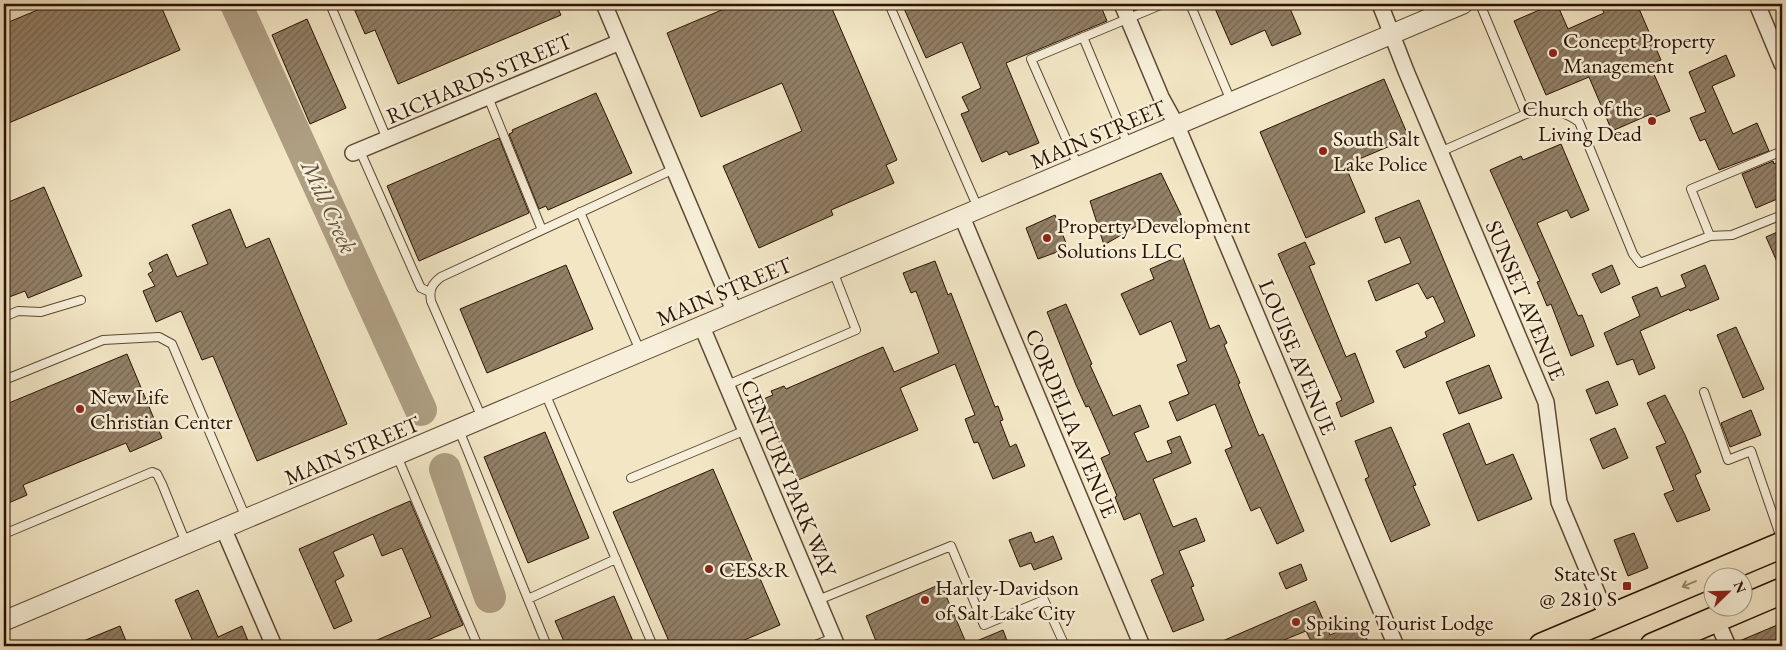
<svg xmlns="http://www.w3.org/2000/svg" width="1786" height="650" font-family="'EB Garamond',serif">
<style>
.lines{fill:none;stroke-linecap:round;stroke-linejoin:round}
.river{stroke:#ae9e82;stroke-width:32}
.building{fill:url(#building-hatch);stroke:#2b1201}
.service-casing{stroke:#5d4732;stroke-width:10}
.minor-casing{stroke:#5d4732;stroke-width:18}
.tertiary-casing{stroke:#5d4732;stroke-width:21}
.primary-casing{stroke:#2b1201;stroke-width:28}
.service{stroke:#f7efd9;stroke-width:8}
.minor{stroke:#f7efd9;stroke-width:15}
.tertiary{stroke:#f7efd9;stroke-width:19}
.primary{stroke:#f2e6c5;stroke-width:25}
.oneway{stroke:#98876d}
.poi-dot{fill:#8f2418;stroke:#f7efd9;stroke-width:2}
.labels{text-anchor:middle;stroke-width:5;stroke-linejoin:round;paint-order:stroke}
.poi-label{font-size:22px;fill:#2b1201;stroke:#f7efd9;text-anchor:start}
.street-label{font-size:22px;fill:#2b1201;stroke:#f7efd9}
.water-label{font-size:24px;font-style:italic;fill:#66513b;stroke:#f7efd9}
</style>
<defs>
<pattern id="building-hatch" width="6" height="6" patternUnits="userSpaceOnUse" patternTransform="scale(1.25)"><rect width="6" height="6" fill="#928067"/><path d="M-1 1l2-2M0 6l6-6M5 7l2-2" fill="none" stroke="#776752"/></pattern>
</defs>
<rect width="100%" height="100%" fill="#f2e6c5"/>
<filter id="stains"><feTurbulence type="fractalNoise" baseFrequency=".004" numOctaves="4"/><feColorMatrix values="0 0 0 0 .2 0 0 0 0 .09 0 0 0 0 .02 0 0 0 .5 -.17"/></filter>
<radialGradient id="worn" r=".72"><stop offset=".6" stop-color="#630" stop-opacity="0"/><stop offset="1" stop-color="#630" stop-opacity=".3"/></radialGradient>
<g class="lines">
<path class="river" d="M236,4L421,410
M445,469L490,597"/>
</g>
<path class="building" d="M52,4H160L180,50L4,125V24Z
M352,4H556L561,15L398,84L375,30L365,34Z
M736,4H830L897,160L886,165L894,183L831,210L833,215L759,248L723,166L802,131L782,83L701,117L667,33Z
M902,4H1100L1107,21L1006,63L1039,143L1009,155L1007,151L982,162L961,114L969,111L962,97L981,88L962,42L926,58Z
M1213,4H1288L1301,34L1272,46L1265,30L1231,45Z
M1553,4H1557L1568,29L1604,13L1600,4H1637L1661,60L1650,65L1670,111L1652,118L1651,114L1612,131L1589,77L1546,95L1514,21Z
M307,19L346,108L310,124L272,35Z
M1726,55L1735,76L1712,86L1733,134L1757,123L1769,151L1719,170L1705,139L1700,141L1690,118L1706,112L1689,72Z
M1384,79L1409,138L1345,165L1365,212L1306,238L1260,132Z
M596,93L632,173L548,210L546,206L539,209L509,134L513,132L512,130Z
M499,138L529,213L419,261L387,186Z
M1561,144L1589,210L1571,218L1567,210L1537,223L1578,316L1582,315L1594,346L1571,356L1551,304L1547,306L1537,282L1540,281L1490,170L1521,156L1523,160Z
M1782,160V197L1756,208L1742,174L1773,161L1774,164Z
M1161,173L1185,223L1157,234L1149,219L1104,245L1090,201Z
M44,187L82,276L28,298L25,291L4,299V204Z
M1419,200L1475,336L1404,368L1396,351L1427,337L1425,332L1445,322L1433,296L1427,299L1418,283L1376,301L1368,281L1411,263L1400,237L1385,243L1375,218Z
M230,209L246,248L269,238L347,424L257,461L213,356L202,360L181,311L156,322L143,291L155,286L148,274L153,271L149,263L167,254L177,277L208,264L192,225Z
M1055,215L1068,248L1038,259L1026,228Z
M1782,230V273L1766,237Z
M1305,242L1315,264L1309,266L1346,357L1355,353L1374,402L1341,417L1336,403L1342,400L1278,254Z
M1182,255L1210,329L1219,325L1227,343L1224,345L1240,383L1238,384L1259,436L1263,434L1304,531L1277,544L1260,507L1251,511L1225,450L1232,447L1215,404L1177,421L1169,402L1189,394L1177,365L1187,361L1171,321L1140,335L1121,294L1154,279L1150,269Z
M935,261L948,295L951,293L995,407L998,406L1003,420L1000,421L1010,447L1016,444L1025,466L993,479L978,442L974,443L965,419L975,415L955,364L900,388L918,430L796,481L761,400L773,395L771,391L784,386L786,389L883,347L894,372L939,353L916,291L911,293L903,273Z
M566,265L593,329L487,373L460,309Z
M1612,265L1620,284L1601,293L1592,274Z
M1705,265L1719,299L1690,311L1689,309L1640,331L1655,368L1639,375L1633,359L1617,365L1604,333L1640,316L1632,297L1657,287L1661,297L1686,287L1681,275Z
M1066,304L1092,364L1090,365L1113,416L1140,405L1149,427L1134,433L1147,462L1172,453L1167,441L1180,436L1191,463L1153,479L1173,527L1196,518L1205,541L1179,551L1194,586L1191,587L1204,620L1173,632L1151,580L1164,574L1140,513L1124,520L1115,497L1117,496L1101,458L1110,454L1089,406L1086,407L1076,385L1047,312Z
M1736,327L1764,389L1743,398L1717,335Z
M127,354L162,438L130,452L126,443L23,485L27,495L4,505V405Z
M1489,365L1502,398L1459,414L1446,382Z
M1608,381L1618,405L1596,414L1586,390Z
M1665,395L1685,435L1701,472L1695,475L1710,510L1677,522L1664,494L1674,490L1656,447L1666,443L1647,403Z
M1751,410L1761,435L1730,447L1721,423Z
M1469,423L1486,465L1513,454L1532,499L1478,521L1443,434Z
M1391,427L1416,485L1413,486L1430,525L1391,542L1365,479L1369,477L1355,441Z
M1615,428L1628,458L1603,469L1590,439Z
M545,432L589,538L528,563L484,457Z
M713,469L780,625L730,646H671L613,512Z
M410,501L463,625L414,646H363L431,617L402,548L382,556L373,534L333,552L344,576L335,581L352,621L334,629L299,549Z
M1031,532L1035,543L1053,536L1062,559L1034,570L1031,563L1020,567L1009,540Z
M1634,533L1648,568L1628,576L1614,540Z
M1301,564L1307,580L1286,589L1279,573Z
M941,584L967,645L1003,630L1009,646H878L866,616Z
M198,590L218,637L242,626L250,646H195L175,600Z
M614,596L635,646H566L555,621Z
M1315,601L1330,635L1359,622L1370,646H1304L1312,643L1306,631L1269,646H1211Z
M1782,623V646H1737V642Z
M120,626L128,646H71Z"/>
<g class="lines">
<g class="service-casing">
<path id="service" d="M330,4L387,139
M889,4L978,208
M1190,4L1231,101
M1083,37L1128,145
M488,97L542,230
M1526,114C1549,110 1560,108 1579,122L1633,254L1640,263L1710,236L1732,235L1782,215
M360,151L419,284L421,288L430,292
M1440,152L1526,114L1480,4
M1078,166L1031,59L1163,4
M580,212L641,353
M1710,236L1691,189L1782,151
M4,317L18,311L41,312L81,300
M4,380L103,340L159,337L172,344L246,518
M727,385L856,330L833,271
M1704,392L1728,460L1751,451L1782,541
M545,393L653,646
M482,418L431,301C429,289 432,284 441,277L674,169
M459,430L547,646
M397,456L478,646
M631,478L746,430
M4,534L152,472L157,474L162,484L186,543
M528,599L616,559
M818,600L951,546L984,625L1044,600L1065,646
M813,646L833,638"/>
</g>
<g class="minor-casing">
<path id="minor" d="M604,4L735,313
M1122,4L1161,97L1177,126L1396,646
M1380,4L1406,71L1546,402L1559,502L1608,619
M1757,4L1782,64
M353,153L620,42
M962,217L1142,646
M702,327L837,646
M224,530L274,646
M1716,619L1728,646"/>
</g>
<g class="tertiary-casing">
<path id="tertiary" d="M4,621L1463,4"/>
</g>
<g class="primary-casing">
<path id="primary" d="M1542,646L1782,545
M1653,646L1782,591"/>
</g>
<use href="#service" class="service"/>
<use href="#minor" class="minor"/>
<use href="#tertiary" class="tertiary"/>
<use href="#primary" class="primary"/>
</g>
<defs><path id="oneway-shaft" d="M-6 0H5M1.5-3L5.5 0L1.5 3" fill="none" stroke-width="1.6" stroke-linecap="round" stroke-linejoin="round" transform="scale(1.25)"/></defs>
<use class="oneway" href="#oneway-shaft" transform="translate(1689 584) rotate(157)"/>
<g class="poi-dot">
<circle cx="1553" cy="53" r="5"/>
<circle cx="1652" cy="121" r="5"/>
<circle cx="1323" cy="151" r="5"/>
<circle cx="1047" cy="238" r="5"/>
<circle cx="80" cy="409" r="5"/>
<circle cx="709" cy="569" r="5"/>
<rect x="1622" y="581" width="10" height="10" rx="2.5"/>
<circle cx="925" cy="600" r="5"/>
<circle cx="1296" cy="622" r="5"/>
</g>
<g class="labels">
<g class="poi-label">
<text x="1563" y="48">Concept Property<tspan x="1563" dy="25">Management</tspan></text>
<text x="1642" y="116" text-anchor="end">Church of the<tspan x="1642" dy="25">Living Dead</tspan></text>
<text x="1333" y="146">South Salt<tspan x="1333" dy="25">Lake Police</tspan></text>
<text x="1057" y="233">Property Development<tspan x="1057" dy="25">Solutions LLC</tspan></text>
<text x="90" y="404">New Life<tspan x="90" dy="25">Christian Center</tspan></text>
<text x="719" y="577">CES&amp;R</text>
<text x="1617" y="581" text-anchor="end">State St<tspan x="1617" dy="25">@ 2810 S</tspan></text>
<text x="935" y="595">Harley-Davidson<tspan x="935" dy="25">of Salt Lake City</tspan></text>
<text x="1306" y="630">Spiking Tourist Lodge</text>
</g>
<g class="street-label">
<text transform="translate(479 78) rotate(-23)" y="8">RICHARDS STREET</text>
<text transform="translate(1098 134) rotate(-23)" y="8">MAIN STREET</text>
<text transform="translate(724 291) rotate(-23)" y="8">MAIN STREET</text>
<text transform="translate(1526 300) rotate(67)" y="8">SUNSET AVENUE</text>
<text transform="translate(1298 357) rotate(67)" y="8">LOUISE AVENUE</text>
<text transform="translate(1072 423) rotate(67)" y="8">CORDELIA AVENUE</text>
<text transform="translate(352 450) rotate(-23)" y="8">MAIN STREET</text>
<text transform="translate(789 478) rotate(67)" y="8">CENTURY PARK WAY</text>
</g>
<g class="water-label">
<text transform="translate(329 207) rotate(65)" y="8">Mill Creek</text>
</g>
</g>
<rect width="1786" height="650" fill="none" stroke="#f2e6c5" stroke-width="20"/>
<rect x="5" y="5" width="1776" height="640" fill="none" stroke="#2b1201" stroke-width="2.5"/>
<rect x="10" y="10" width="1766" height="630" fill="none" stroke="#2b1201"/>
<g transform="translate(1728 592) rotate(67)"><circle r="24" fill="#f7efd9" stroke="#a59783"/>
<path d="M0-4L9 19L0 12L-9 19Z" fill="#8f2418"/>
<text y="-8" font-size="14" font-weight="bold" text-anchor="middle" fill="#2b1201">N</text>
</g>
<rect width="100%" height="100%" filter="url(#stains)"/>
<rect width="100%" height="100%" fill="url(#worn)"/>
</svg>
